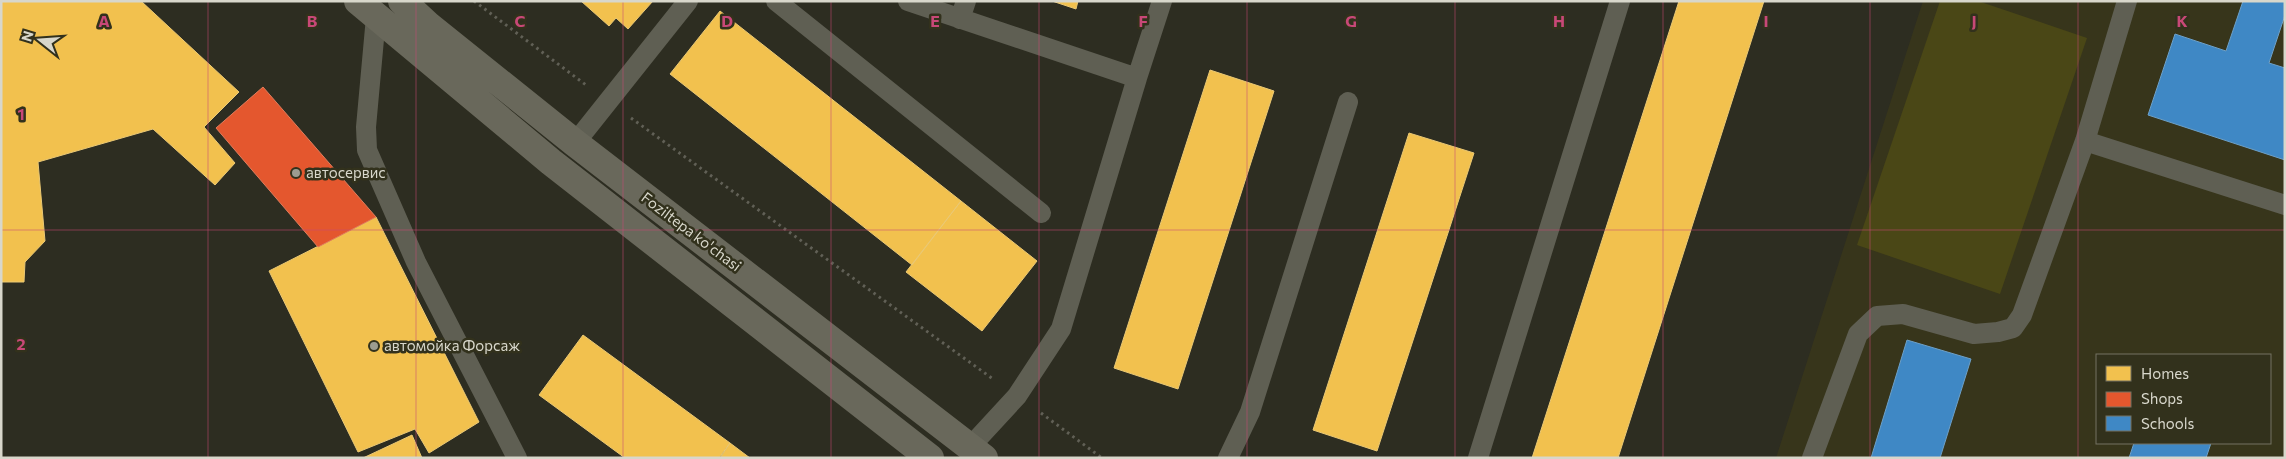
<svg xmlns="http://www.w3.org/2000/svg" width="2286" height="459" font-family="Commissioner,sans-serif">
<style>
.built{fill:#37351b;fill-rule:evenodd}
.green{fill:#4a4716}
.homes{fill:#f2c14e;stroke:#eac874}
.shops{fill:#e4572e;stroke:#e07d5d}
.schools{fill:#3f88c5;stroke:#6da0c7}
.lines{fill:none;stroke-linecap:round;stroke-linejoin:round}
.path{stroke:#616056;stroke-width:3;stroke-dasharray:2.5 4;stroke-linecap:butt}
.service{stroke:#5f5f53;stroke-width:20}
.secondary{stroke:#69685b;stroke-width:28}
.grid{fill:none;stroke:#c84877;stroke-width:1;stroke-opacity:0.55}
.poi-dot{fill:#9c9c90;stroke:#32311c;stroke-width:2}
.labels{text-anchor:middle;stroke-width:5;stroke-linejoin:round;paint-order:stroke}
.poi-label{font-size:15px;fill:#d8d7cb;stroke:#32311c;text-anchor:start}
.street-label{font-size:15px;fill:#d8d7cb;stroke:#32311c}
.grid-label{font-size:16px;text-anchor:middle;font-weight:bold;fill:#c84877;stroke:#32311c;stroke-width:5;stroke-linejoin:round;paint-order:stroke}
</style>
<rect width="100%" height="100%" fill="#2d2d21"/>
<path class="built" d="M1923,1H2285V458H1776ZM2097,355H2270V443H2097Z"/>
<path class="green" d="M1940,1H1978L2087,38L2000,294L1857,245Z"/>
<path class="homes" d="M1,1H141L239,92L204,127L235,163L215,185L153,129L38,162L45,241L25,262L24,282H1Z
M581,1H653L628,29L616,18L609,26Z
M1052,1H1078L1076,9Z
M1679,1H1764L1618,458H1532Z
M720,11L961,201L912,265L670,74Z
M1210,70L1274,91L1178,389L1114,368Z
M1409,133L1474,153L1377,451L1313,430Z
M961,201L1037,261L982,331L906,272Z
M376,217L479,422L429,453L415,429L358,452L269,271Z
M583,335L730,443L719,458H625L539,395Z
M412,435L422,458H363Z
M730,443L750,458H720Z"/>
<path class="shops" d="M263,87L376,217L318,247L216,128Z"/>
<path class="schools" d="M2243,1H2285V15L2269,63L2285,68V160L2148,115L2175,34L2226,51Z
M1907,340L1971,359L1940,458H1871Z
M2134,443H2211L2206,458H2129Z"/>
<g class="lines">
<path class="path" d="M474,1L586,85
M631,118L993,379
M1041,413L1102,458"/>
<path class="service" d="M776,1L1041,213
M908,1L1137,78L1162,1
M376,17L366,127L367,150L416,262L517,458
M960,19L966,1
M2085,141L2285,205
M575,143L688,1
M970,447L1017,396L1061,329L1137,78
M1228,458L1250,412L1348,102
M1478,458L1620,1
M1812,458L1858,334L1877,316L1903,314L1974,334L1998,332L2013,328L2022,315L2085,141L2127,1"/>
<path class="secondary" d="M358,1L551,162L930,458
M402,1L429,26L575,143L984,458"/>
</g>
<path class="grid" d="M208,1V458M416,1V458M623,1V458M831,1V458M1039,1V458M1247,1V458M1455,1V458M1663,1V458M1870,1V458M2078,1V458M1,230H2285"/>
<g class="poi-dot">
<circle cx="296" cy="173" r="5"/>
<circle cx="374" cy="346" r="5"/>
</g>
<g class="labels">
<g class="poi-label">
<text x="306" y="178">автосервис</text>
<text x="384" y="351">автомойка Форсаж</text>
</g>
<g class="street-label">
<text transform="translate(691 232) rotate(37)" y="5">Foziltepa ko'chasi</text>
</g>
</g>
<g class="grid-label">
<text x="104" y="27">A</text>
<text x="312" y="27">B</text>
<text x="520" y="27">C</text>
<text x="727" y="27">D</text>
<text x="935" y="27">E</text>
<text x="1143" y="27">F</text>
<text x="1351" y="27">G</text>
<text x="1559" y="27">H</text>
<text x="1766" y="27">I</text>
<text x="1974" y="27">J</text>
<text x="2182" y="27">K</text>
<text x="21" y="120">1</text>
<text x="21" y="350">2</text>
</g>
<rect width="2286" height="459" fill="none" stroke="#d8d7cb" stroke-width="5"/>
<rect x="2096" y="354" width="175" height="90" fill="#32311c" stroke="#747362"/>
<rect x="2106" y="366" width="25" height="15" fill="#f2c14e" stroke="#747362"/>
<text x="2141" y="379" font-size="15" fill="#d8d7cb">Homes</text>
<rect x="2106" y="392" width="25" height="15" fill="#e4572e" stroke="#747362"/>
<text x="2141" y="404" font-size="15" fill="#d8d7cb">Shops</text>
<rect x="2106" y="416" width="25" height="15" fill="#3f88c5" stroke="#747362"/>
<text x="2141" y="429" font-size="15" fill="#d8d7cb">Schools</text>
<g transform="translate(40 40) rotate(287)" stroke="#32311c" stroke-width="4" paint-order="stroke">
<path d="M0-4L9 19L0 12L-9 19Z" fill="#d8d7cb"/>
<text y="-8" font-size="14" font-weight="bold" text-anchor="middle" fill="#d8d7cb">N</text>
</g>
</svg>
